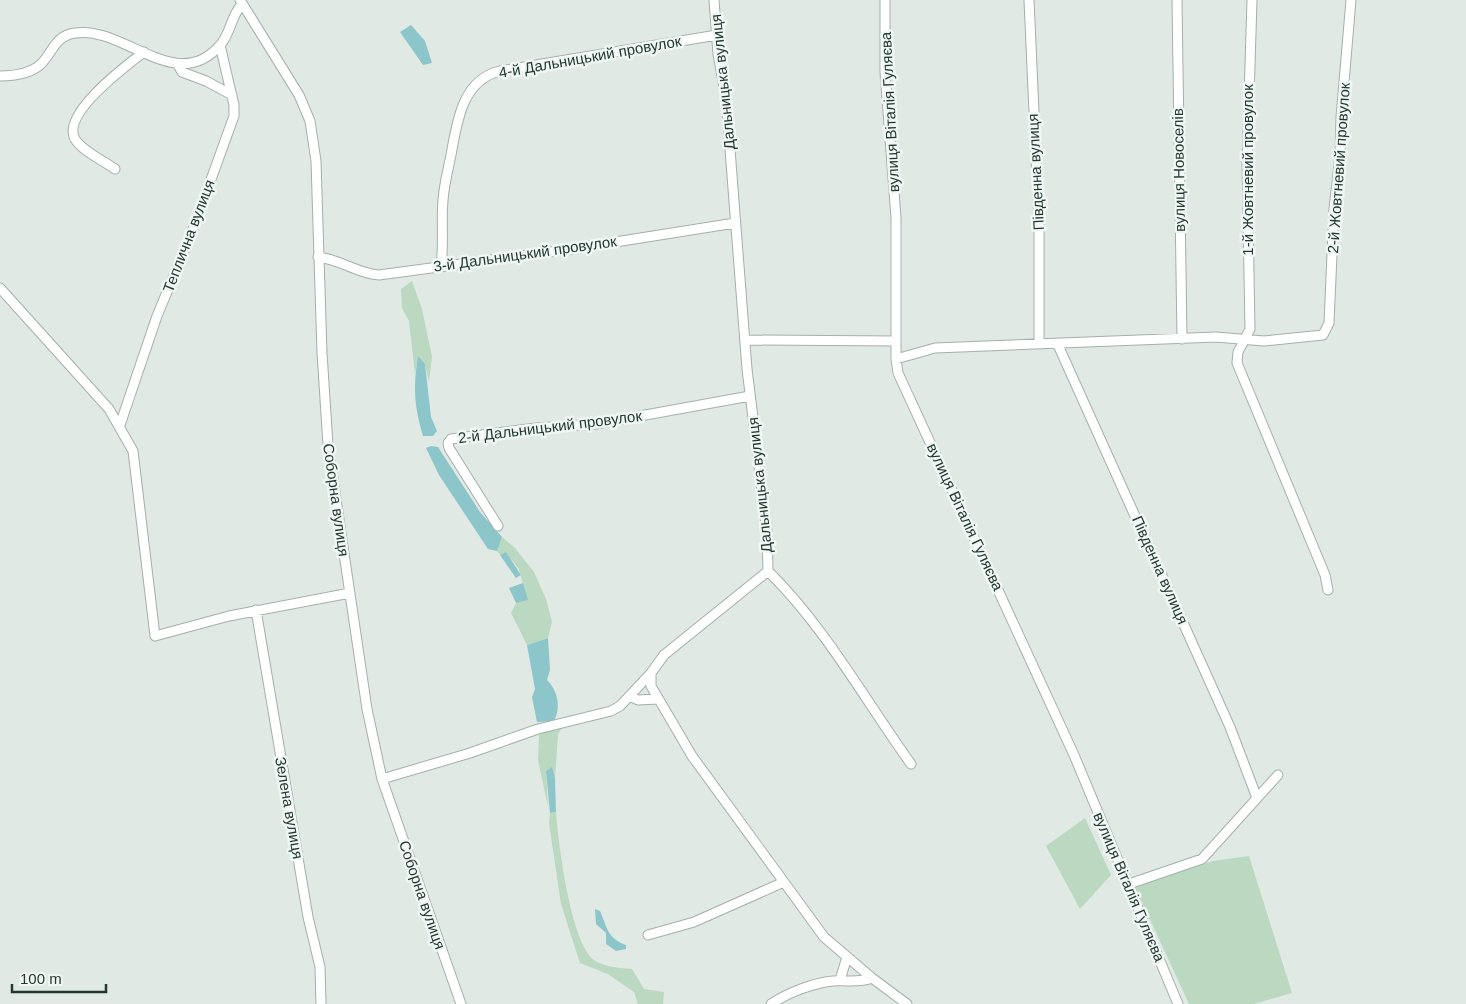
<svg xmlns="http://www.w3.org/2000/svg" width="1466" height="1004" font-family="Arial,sans-serif">
<style>
.green{fill:#bad9c0}
.water{fill:#8cc5ca}
.lines{fill:none;stroke-linecap:round;stroke-linejoin:round}
.minor-casing{stroke:#a3b0ab;stroke-width:11}
.minor{stroke:#fff;stroke-width:9}
.labels{text-anchor:middle;stroke-width:5;stroke-linejoin:round;paint-order:stroke}
.street-label{font-size:15px;fill:#223831;stroke:#f0f6f3}
</style>
<rect width="100%" height="100%" fill="#e0e9e4"/>
<path class="green" d="M412,281L422,309L432,357L429,382L425,364L418,357L415,374L409,321L402,308L401,289Z
M502,537L515,548L534,572L546,599L552,622L548,638L527,645L511,613L516,603L527,600L519,569L506,553L500,555L497,551Z
M562,727L558,735L555,778L552,768L546,771L548,807L538,760L539,735L545,730Z
M556,812C558,842 571,944 594,960C603,967 621,968 632,969L644,989L664,992L663,1004H638L634,992L608,974L580,963L561,904L549,823L550,813Z
M1085,818L1111,875L1080,909L1046,846Z
M1249,856L1292,993L1254,1004H1189L1135,887L1213,861Z"/>
<path class="water" d="M411,25L425,41L432,63L423,65L400,32Z
M418,356L425,364L431,417L437,431L433,436H423C414,405 413,388 418,356Z
M431,446L438,447L480,512L502,537L497,551L488,549L439,475L426,448Z
M506,552L521,575L516,578L500,555Z
M523,583L528,600L516,603L509,588Z
M548,638L550,670L547,680C558,691 561,707 554,721L537,722L532,697L535,689L527,645Z
M552,767L555,778L556,812L550,813L546,771Z
M595,909L600,911C607,927 607,938 626,945V949L616,951L606,944V933L596,924Z"/>
<g class="lines">
<g class="minor-casing">
<path id="minor" d="M240,0L299,95L310,121L316,161L322,353L328,445L367,709L382,779L461,1004
M714,0L718,54L726,98L747,369L767,532L768,571L664,655L651,673V686L692,756L824,937L872,978L907,1004
M885,0V72L896,218V359L898,373L1074,755L1178,1004
M1029,0L1039,224V344
M1177,0L1182,339
M1252,0L1247,163L1250,329L1238,352L1237,363L1325,575L1328,590
M178,65L182,72L206,81L232,95
M0,76C14,76 29,74 40,65C53,53 54,36 75,33C124,25 177,97 221,44C231,32 231,16 242,4
M115,169C104,161 82,151 75,139C61,114 127,65 144,52
M318,257C340,259 358,274 379,275L565,250L735,223
M441,266C444,244 441,223 443,200C444,185 448,170 451,155C457,122 462,80 500,71L717,35
M0,288L109,409L133,451L155,636L229,616L350,593
M745,340L896,341
M1058,345L1230,727L1257,798
M896,359L935,348L1216,337L1264,341L1323,335L1329,323L1334,209L1340,155L1341,117L1351,0
M120,425L157,316L192,232L234,116V105L220,45
M498,526L449,448L448,443L451,439L536,428L596,424L750,396
M768,571C825,627 865,700 911,764
M256,610L308,917L320,967L321,1004
M629,696L638,700L657,699
M382,779L470,753L538,729L611,711L620,706L651,673
M1129,884L1202,859L1278,775
M648,935L694,922L784,882
M840,980L847,957
M771,1004C787,993 813,983 833,981C847,980 859,983 872,978"/>
</g>
<use href="#minor" class="minor"/>
</g>
<g class="labels">
<g class="street-label">
<text transform="translate(590 57) rotate(-10)" y="5">4-й Дальницький провулок</text>
<text transform="translate(723 82) rotate(-96)" y="5">Дальницька вулиця</text>
<text transform="translate(890 112) rotate(-93)" y="5">вулиця Віталія Гуляєва</text>
<text transform="translate(1339 168) rotate(-86)" y="5">2-й Жовтневий провулок</text>
<text transform="translate(1179 170) rotate(-91)" y="5">вулиця Новоселів</text>
<text transform="translate(1248 170) rotate(-90)" y="5">1-й Жовтневий провулок</text>
<text transform="translate(1036 172) rotate(-93)" y="5">Південна вулиця</text>
<text transform="translate(189 236) rotate(-69)" y="5">Теплична вулиця</text>
<text transform="translate(525 254) rotate(-8)" y="5">3-й Дальницький провулок</text>
<text transform="translate(550 427) rotate(-7)" y="5">2-й Дальницький провулок</text>
<text transform="translate(760 485) rotate(-96)" y="5">Дальницька вулиця</text>
<text transform="translate(336 500) rotate(82)" y="5">Соборна вулиця</text>
<text transform="translate(965 517) rotate(65)" y="5">вулиця Віталія Гуляєва</text>
<text transform="translate(1160 570) rotate(66)" y="5">Південна вулиця</text>
<text transform="translate(289 808) rotate(80)" y="5">Зелена вулиця</text>
<text transform="translate(1129 887) rotate(67)" y="5">вулиця Віталія Гуляєва</text>
<text transform="translate(422 895) rotate(71)" y="5">Соборна вулиця</text>
</g>
</g>
<path d="M12 984v8h94v-8" fill="none" stroke="#223831" stroke-width="2.5"/>
<text x="20" y="984" font-size="15" fill="#223831" stroke="#f0f6f3" stroke-width="4" paint-order="stroke">100 m</text>
</svg>
